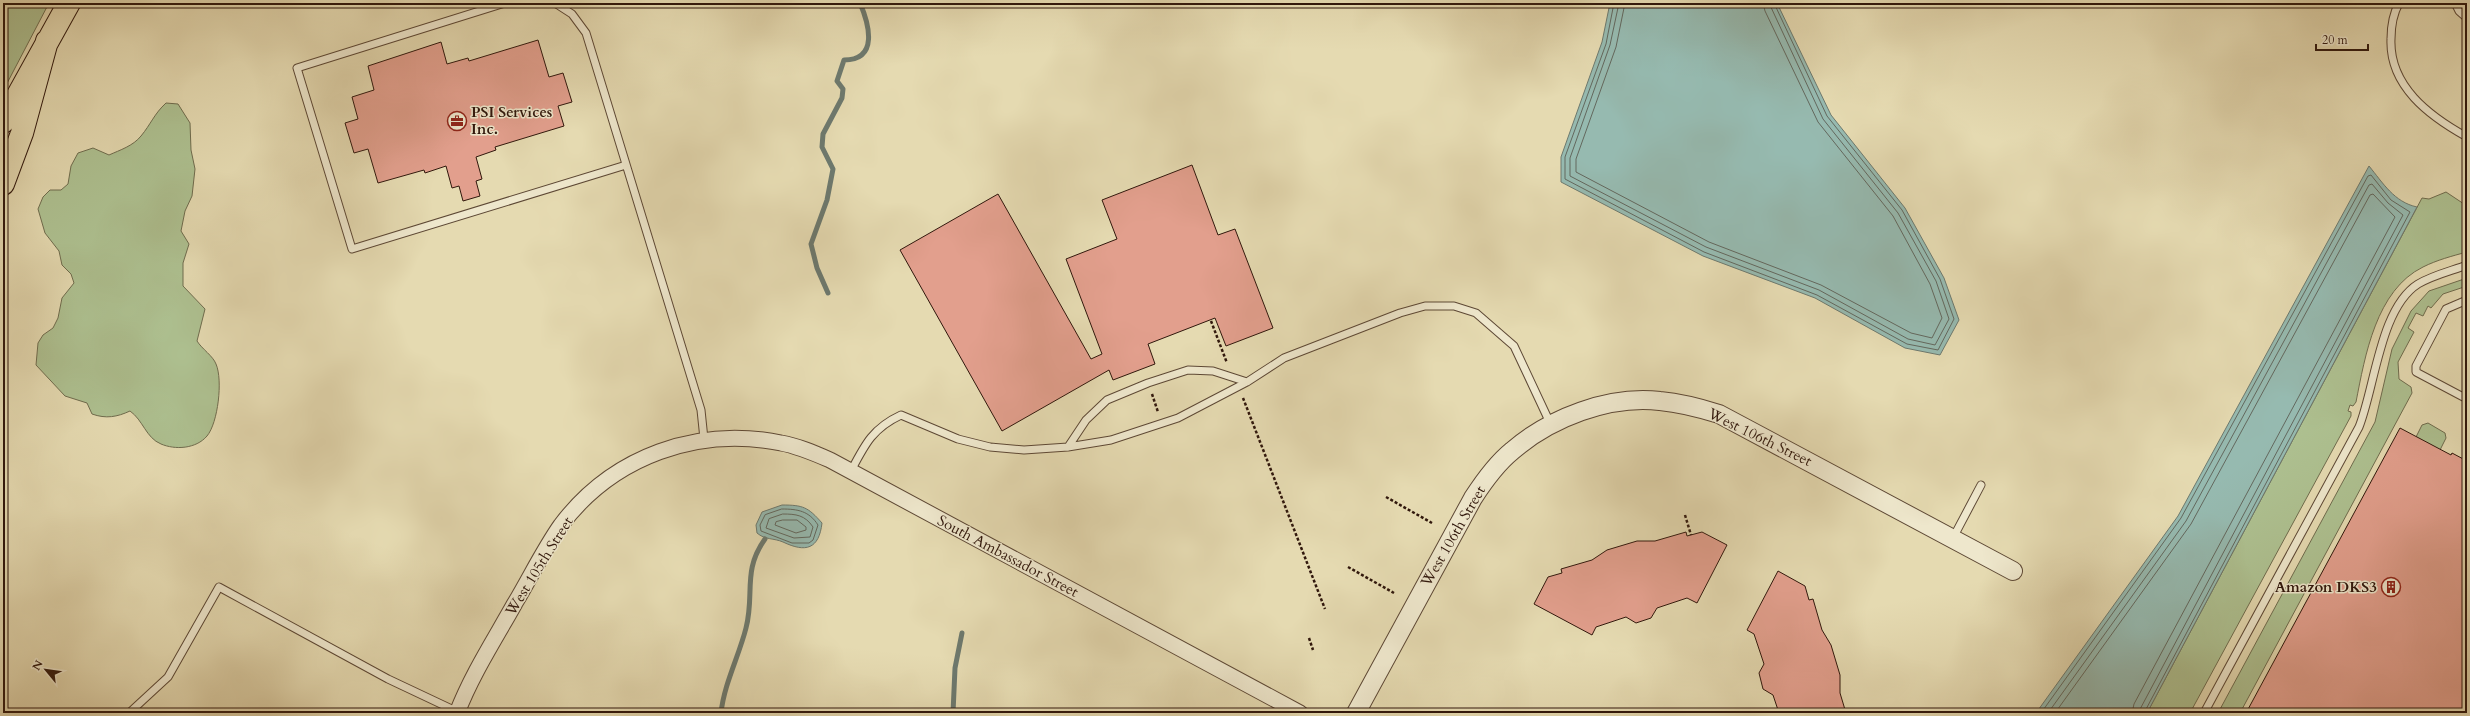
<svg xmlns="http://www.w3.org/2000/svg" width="2470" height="716" font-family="Cardo,serif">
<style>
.green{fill:#aec191;stroke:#6f6c4e}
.water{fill:#96bab0;stroke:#6d796e}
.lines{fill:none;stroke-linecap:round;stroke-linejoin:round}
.shore{stroke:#63685e;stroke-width:1}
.stream{stroke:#6d796e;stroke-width:5}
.building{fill:#e29f8d;stroke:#30170c}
.service-casing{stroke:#5d4835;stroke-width:9}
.minor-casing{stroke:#5d4835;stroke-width:17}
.tertiary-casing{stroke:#5d4835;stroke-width:20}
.motorway-casing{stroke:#30170c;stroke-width:24}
.path{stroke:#30170c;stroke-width:2.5;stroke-dasharray:3 2;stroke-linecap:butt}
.service{stroke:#eee7cc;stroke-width:7}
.minor{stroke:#eee7cc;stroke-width:15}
.tertiary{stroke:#eee7cc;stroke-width:18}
.motorway{stroke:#e5dab1;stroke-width:22}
.labels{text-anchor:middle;stroke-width:3;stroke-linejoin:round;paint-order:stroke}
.poi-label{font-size:15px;font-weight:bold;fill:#30170c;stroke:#eee7cc;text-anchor:start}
.street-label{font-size:15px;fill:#30170c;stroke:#eee7cc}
</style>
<rect width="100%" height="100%" fill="#e5dab1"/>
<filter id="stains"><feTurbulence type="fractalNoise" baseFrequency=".005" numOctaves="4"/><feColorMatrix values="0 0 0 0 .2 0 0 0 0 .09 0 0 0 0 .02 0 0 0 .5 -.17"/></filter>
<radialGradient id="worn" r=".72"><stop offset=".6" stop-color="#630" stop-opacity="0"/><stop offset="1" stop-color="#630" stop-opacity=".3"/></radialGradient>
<path class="green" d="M9,3H49L3,91V13Z
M166,103L178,104L190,123L191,150L195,169L192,196L185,211L181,231L189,244L183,263V286L205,309L197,341C202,349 213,356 216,364C223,380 218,423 207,436C196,449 175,450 161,444C146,438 143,420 130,411C117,417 106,419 92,414L87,403L65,396L36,365L38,343L43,335L53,328L58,318L62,298L74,283L71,274L62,265L59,251L45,233L38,209L43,197L50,190H61L68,184L71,166L78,153L93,148L109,155C120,150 133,146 141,136C151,124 154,114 166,103Z
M2446,192L2467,206V252C2452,256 2437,260 2423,267C2376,290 2365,356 2356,402L2353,406L2350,405L2348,411L2351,412V416L2190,713H2147L2422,198L2429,199Z
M2467,278V286L2443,294L2431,308L2428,306L2423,316L2416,313L2408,328L2414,332L2398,362L2399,379L2411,387L2412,393L2240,713H2218L2375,422L2392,349L2411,311L2429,291Z
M2428,423L2445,433L2446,438L2439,452L2416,437L2422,425Z"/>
<path class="water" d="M1610,3H1777L1831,115L1905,208L1944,278L1959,320L1940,355L1905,348L1815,298L1703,256L1561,182V157L1602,42Z
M2369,166C2383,183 2394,202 2417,207L2147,713H2036L2178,516Z
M782,505C803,505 808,507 822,523C819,549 806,553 783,542C774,538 765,540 757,533L756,525L762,512Z"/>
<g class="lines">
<path class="shore" d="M1614,3L1606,44L1565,157V179L1704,252L1817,295L1907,344L1938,350L1954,319L1940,279L1902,210L1827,116L1774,3
M1619,3L1610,45L1570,158V176L1706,247L1819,290L1908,339L1935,345L1949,319L1936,281L1898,213L1823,119L1769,3
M1625,3L1616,47L1576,159V172L1709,242L1821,285L1911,333L1932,338L1942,318L1930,284L1893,216L1818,122L1765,11L1763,3
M782,509C798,509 809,511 818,525L813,540L809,543H792L761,531L760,525L765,515Z
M783,514C796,514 805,515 813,527L810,537L794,538L766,528L769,519Z
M783,520H797L806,527V530L796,533L775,525L776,522Z
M2041,713L2181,518L2368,176L2371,175L2391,200L2410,212L2144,713
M2048,713L2186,521L2369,185L2372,184L2388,203L2403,215L2138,713
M2055,713L2191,524L2370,195L2373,194L2395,217L2134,704L2132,713"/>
<path class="stream" d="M828,293L817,268L811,244L827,200L833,169L822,147L823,134L842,98L843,89L837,81L844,60C879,60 869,24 860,3
M721,713C724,684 739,656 746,628C755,594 742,571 765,539
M953,713L955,668L962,633"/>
</g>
<path class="building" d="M538,40L549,77L563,73L572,102L558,106L564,126L495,147L496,150L476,157L482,179L476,181L480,196L463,201L459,186L452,188L446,166L425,173L424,170L378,183L368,149L354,153L345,123L358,119L352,97L374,90L368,66L441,42L447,64L468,58L469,61Z
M1192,165L1218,235L1235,229L1273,328L1226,346L1215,318L1148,344L1155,364L1113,380L1109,370L1002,431L900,250L998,194L1091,359L1102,354L1066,259L1117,239L1102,200Z
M2400,428L2451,455L2452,453L2467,461V713H2246Z
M1686,532L1687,536L1702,532L1727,545L1697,603L1687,598L1657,608L1651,618L1636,623L1626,617L1596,627L1592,635L1534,604L1548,577L1562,573L1561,569L1592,560L1607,550L1637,541H1655Z
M1778,571L1805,586L1809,600L1813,599L1822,630L1831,645L1840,675V693L1846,713H1779L1773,695L1763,689L1759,673L1764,664L1754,634L1747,630Z"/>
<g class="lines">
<g class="service-casing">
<path id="service" d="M505,3L297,68L352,249L626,165
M555,3L572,14L586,33L701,410L704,439
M2399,3C2393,14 2391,26 2391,39C2389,86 2429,116 2467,137
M2455,3L2459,11L2467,18
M2467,300L2446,309L2416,366V372L2467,399
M1068,447L1086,420L1107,400L1148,383L1188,370L1213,371L1247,382
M851,471C865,444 873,428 901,415L958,439L990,447L1024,450L1068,447L1111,440L1178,418L1247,382L1284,358L1400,313L1425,306H1454L1476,313L1514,346L1551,425
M1953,538L1981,485
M129,713L168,677L219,587L388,679L458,712
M2204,713L2359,427C2375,387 2380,308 2418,284C2433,275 2451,271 2467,265"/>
</g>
<g class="minor-casing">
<path id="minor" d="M457,713C472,674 495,639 515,603C530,578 544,549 561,525C613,456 698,426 781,443C798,446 814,453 830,460L1300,713"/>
</g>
<g class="tertiary-casing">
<path id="tertiary" d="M1356,713L1473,498C1484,481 1496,464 1512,451C1550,418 1609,395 1660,401C1681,403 1700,408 1719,414L2013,571"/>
</g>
<g class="motorway-casing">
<path id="motorway" d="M3,122L69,3
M3,184L22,133L47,41"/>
</g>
<path class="path" d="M1211,321L1227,363
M1152,394L1158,412
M1243,398L1325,609
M1386,497L1432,523
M1685,515L1691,535
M1348,567L1394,593
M1309,638L1313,650"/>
<use href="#service" class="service"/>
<use href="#minor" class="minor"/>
<use href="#tertiary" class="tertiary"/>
<use href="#motorway" class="motorway"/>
</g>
<defs>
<g id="office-ring" transform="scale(1)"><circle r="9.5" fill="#eee7cc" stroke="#8f2418" stroke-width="1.5"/><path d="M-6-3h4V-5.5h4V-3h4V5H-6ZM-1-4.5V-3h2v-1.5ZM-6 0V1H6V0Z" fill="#8f2418"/></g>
<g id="building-ring" transform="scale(1)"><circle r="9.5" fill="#eee7cc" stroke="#8f2418" stroke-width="1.5"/><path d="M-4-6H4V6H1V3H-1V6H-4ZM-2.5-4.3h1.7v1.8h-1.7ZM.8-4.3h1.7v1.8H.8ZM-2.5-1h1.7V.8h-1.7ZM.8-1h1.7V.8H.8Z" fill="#8f2418"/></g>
</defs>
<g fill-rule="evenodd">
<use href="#office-ring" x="457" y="121"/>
<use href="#building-ring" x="2391" y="587"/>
</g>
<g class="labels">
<g class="poi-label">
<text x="471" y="117">PSI Services<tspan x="471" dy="17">Inc.</tspan></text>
<text x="2377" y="592" text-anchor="end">Amazon DKS3</text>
</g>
<g class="street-label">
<text transform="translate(1760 437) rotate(26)" y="5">West 106th Street</text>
<text transform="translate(1453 536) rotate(-60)" y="5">West 106th Street</text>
<text transform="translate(1008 556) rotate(28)" y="5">South Ambassador Street</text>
<text transform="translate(539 566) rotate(-58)" y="5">West 105th Street</text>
</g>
</g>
<rect width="2470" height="716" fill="none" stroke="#e5dab1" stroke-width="16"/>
<rect x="4" y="4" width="2462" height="708" fill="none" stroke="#30170c" stroke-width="2"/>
<rect x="8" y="8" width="2454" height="700" fill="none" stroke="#30170c"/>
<g transform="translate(46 670) rotate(299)" stroke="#eee7cc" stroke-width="3" paint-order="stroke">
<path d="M0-3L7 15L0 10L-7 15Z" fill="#30170c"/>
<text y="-6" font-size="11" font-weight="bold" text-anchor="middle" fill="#30170c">N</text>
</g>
<path d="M2316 44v6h52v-6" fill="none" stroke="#30170c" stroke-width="2"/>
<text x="2322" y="44" font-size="12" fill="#30170c" stroke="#eee7cc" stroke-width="3" paint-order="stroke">20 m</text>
<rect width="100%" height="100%" filter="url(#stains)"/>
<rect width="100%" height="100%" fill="url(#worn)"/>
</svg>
